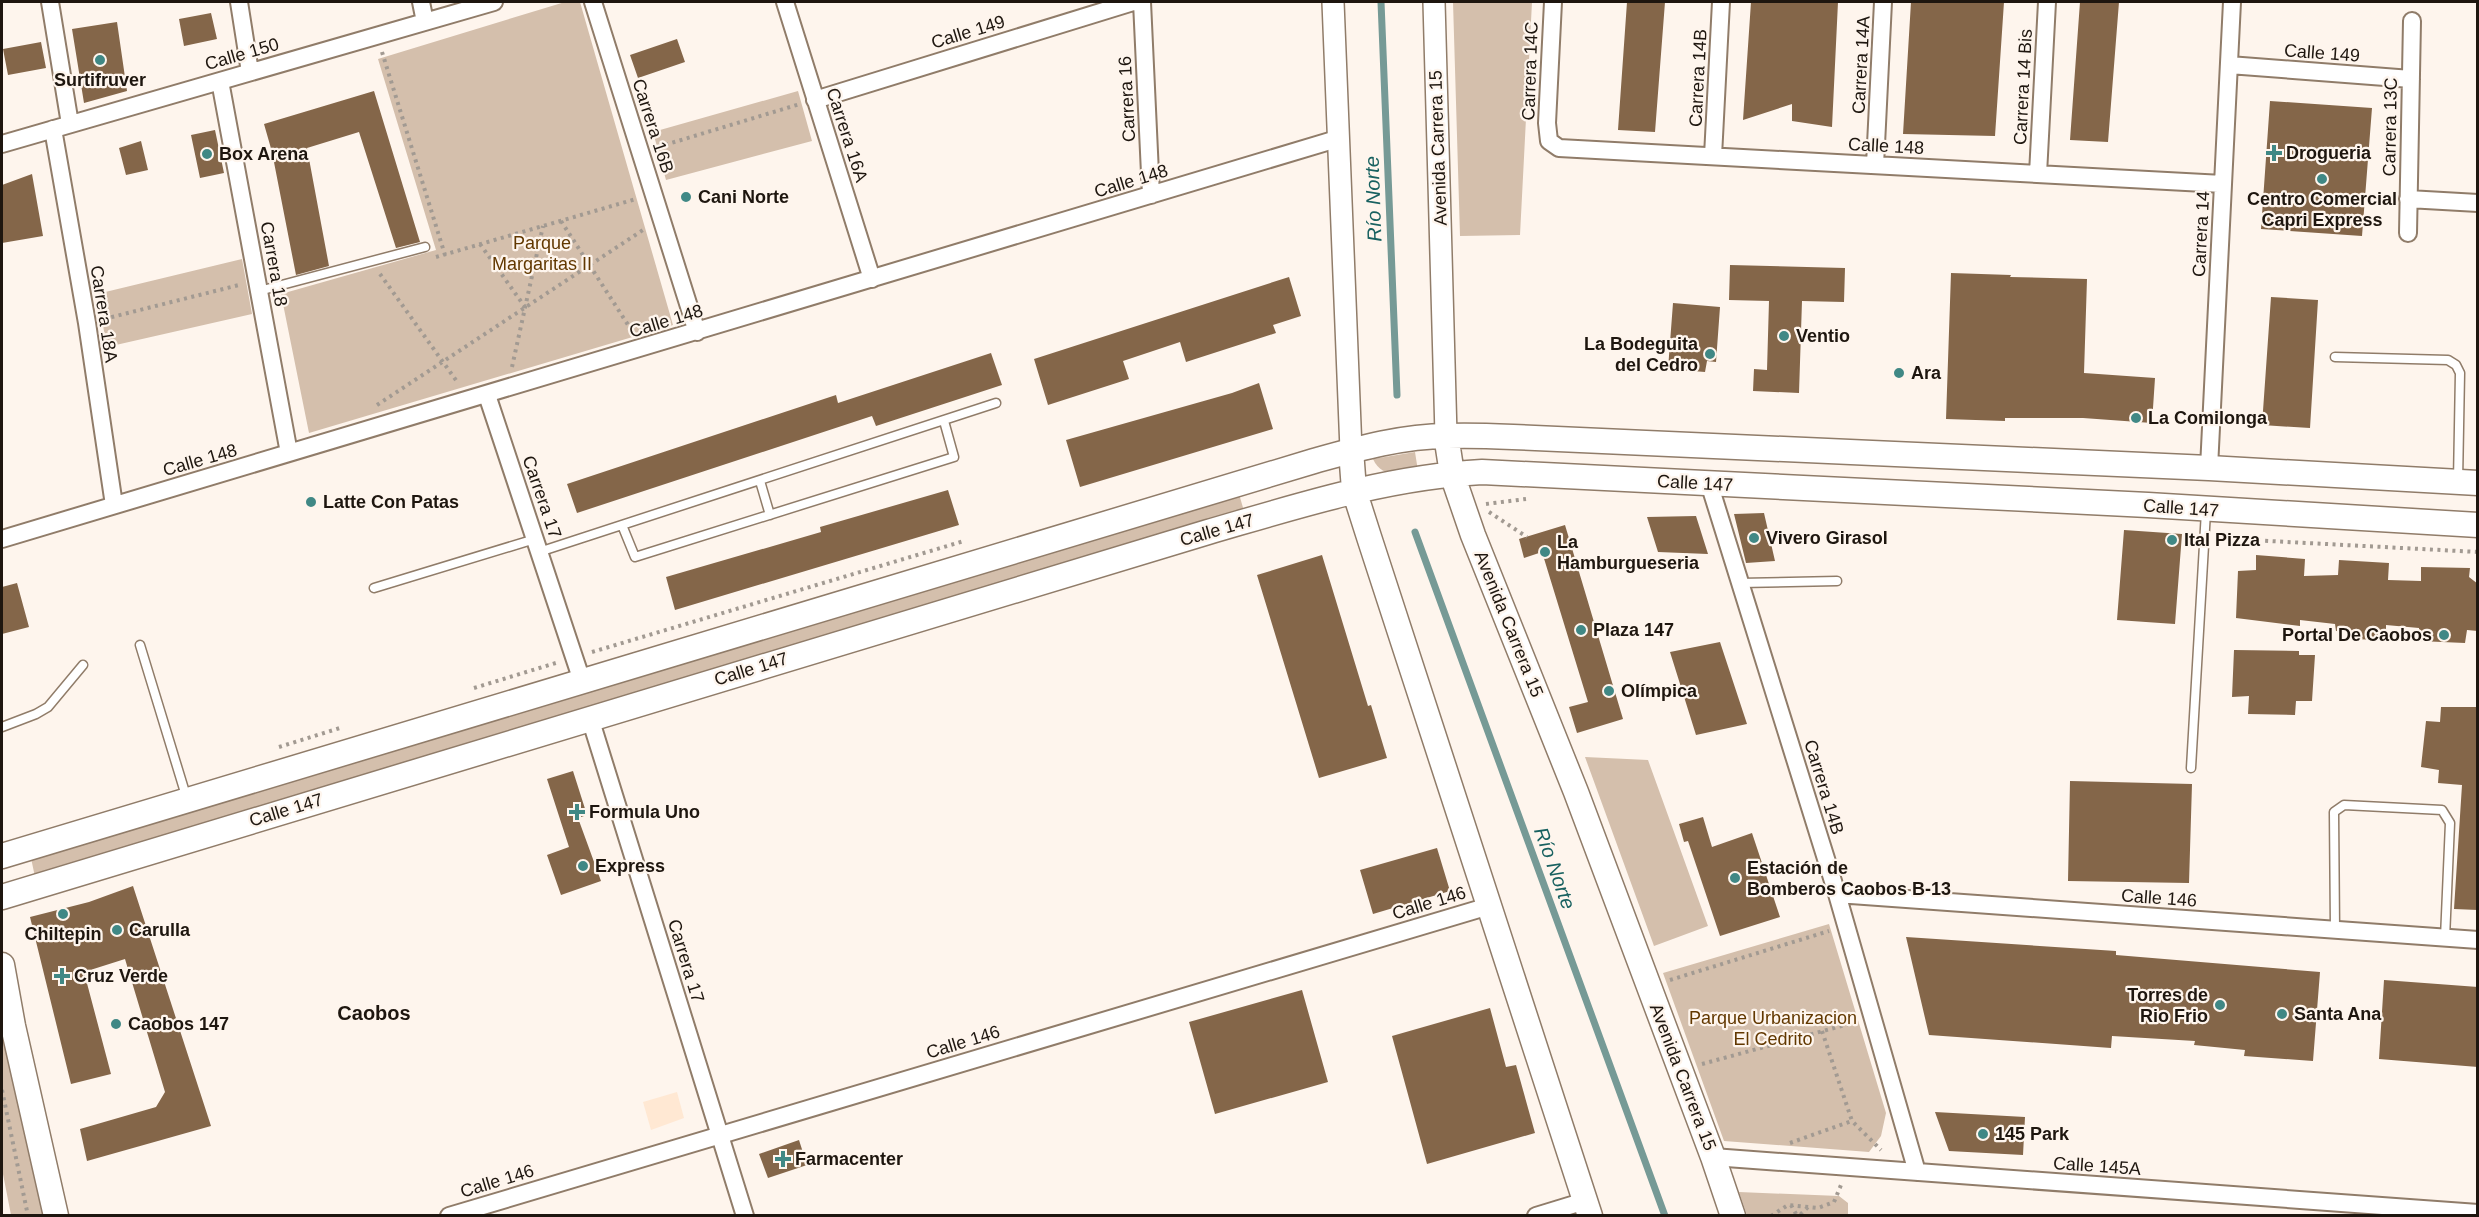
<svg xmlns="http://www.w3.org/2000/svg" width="2479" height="1217" font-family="Arial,sans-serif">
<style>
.built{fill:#ffe8d3}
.green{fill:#d4bfac}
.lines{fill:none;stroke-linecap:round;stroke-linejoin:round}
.stream{stroke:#769a96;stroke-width:7}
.building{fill:#846649}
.service-casing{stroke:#907c69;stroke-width:11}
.minor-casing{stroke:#907c69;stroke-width:20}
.tertiary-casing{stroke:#907c69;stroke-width:24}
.secondary-casing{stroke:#907c69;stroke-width:27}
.path{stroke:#a29a92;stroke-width:4;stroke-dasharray:3 4.5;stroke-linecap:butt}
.service{stroke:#fff;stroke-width:8}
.minor{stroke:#fff;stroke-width:16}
.tertiary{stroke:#fff;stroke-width:21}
.secondary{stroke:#fff;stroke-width:24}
.poi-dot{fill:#408885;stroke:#fef5ed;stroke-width:2}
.labels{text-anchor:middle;stroke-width:4.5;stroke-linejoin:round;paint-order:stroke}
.street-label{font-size:18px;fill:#1e160f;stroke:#fef5ed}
.poi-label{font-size:18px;font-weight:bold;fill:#1e160f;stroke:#fef5ed;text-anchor:start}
.park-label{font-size:18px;fill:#623800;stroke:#fef5ed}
.water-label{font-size:20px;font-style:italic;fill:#186160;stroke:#fef5ed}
.neighbourhood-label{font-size:20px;font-weight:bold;fill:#1e160f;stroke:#fef5ed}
</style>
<rect width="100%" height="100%" fill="#fef5ed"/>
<path class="built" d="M677,1092L684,1118L651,1130L643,1102Z"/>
<path class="green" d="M565,2H580L673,325L309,433L281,294L436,250L378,59Z
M1453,2H1532L1520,235L1460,236Z
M798,91L812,141L666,180L653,132Z
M242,259L252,314L107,347L97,294Z
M1415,452L1418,471C1400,473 1382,479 1373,459Z
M1239,494L1244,511L35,877L31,858Z
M1585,757L1648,760L1708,926L1654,946Z
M1829,924L1886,1113L1881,1136L1869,1152L1724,1141L1663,973Z
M2,1030L43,1215H11L2,1169Z
M1739,1192L1839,1196L1848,1203V1215H1747Z"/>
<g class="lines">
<path class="stream" d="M1381,2L1397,395
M1415,532L1665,1216"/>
</g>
<path class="building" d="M1627,2H1665L1655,132L1618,130Z
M1751,2H1838L1832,127L1792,121V104L1743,120Z
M1911,2H2004L1995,136L1903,134Z
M2080,2H2119L2108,142L2070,140Z
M211,13L217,39L184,46L179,19Z
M117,22L127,91L84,103L72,29Z
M677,39L685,62L638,78L630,55Z
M41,42L46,68L8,75L3,49Z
M374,91L420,242L396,248L359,132L307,148L329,266L296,275L272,152L264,124Z
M2270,101L2372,108L2362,236L2261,229Z
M215,130L224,173L200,178L191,135Z
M141,141L148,170L126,175L119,148Z
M32,174L43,236L2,243V185Z
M1730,265L1845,268L1844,302L1802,301L1799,393L1753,391L1754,369L1767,370L1769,301L1729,300Z
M1951,273L2011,275L2010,277L2087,279L2084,373L2155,378L2152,423L2083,418H2005V421L1946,419Z
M1289,277L1301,316L1273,325L1276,333L1186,362L1180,342L1123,361L1129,379L1048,405L1034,359Z
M2271,297L2318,300L2310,428L2262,425Z
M1673,303L1720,307L1716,362L1707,361L1705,372L1668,369Z
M991,353L1002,385L876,426L872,416L577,513L567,484L836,395L838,403Z
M1259,383L1273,429L1080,487L1066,440L1232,393Z
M948,490L959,525L675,610L666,577L821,532L820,527Z
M1764,513L1775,561L1746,563L1734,514Z
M1696,516L1708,554L1658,552L1647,517Z
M1565,525L1623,719L1577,733L1569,707L1588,702L1542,552L1524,558L1519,539Z
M2124,530L2182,534L2175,624L2117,620Z
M1322,555L1368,706L1371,705L1387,758L1319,778L1257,575Z
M2256,555L2305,559L2304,576L2338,575L2339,560L2389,563L2388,580L2421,581V567L2470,568L2469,577L2478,584V631L2467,630L2465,643L2419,641V628L2386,625V640L2348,639V632L2336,631L2335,624L2300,620V626L2236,618L2238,571L2256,570Z
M17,583L29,627L2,634V587Z
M1720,642L1747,724L1696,735L1670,652Z
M2234,650L2299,651V655H2315L2312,701H2296L2295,715L2248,714L2249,696L2232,697Z
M2441,707H2478V910L2454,909L2462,785L2438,783L2439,770L2421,767L2426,721L2440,722Z
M573,771L587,815L578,818L601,881L561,895L547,855L569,847L547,779Z
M2070,781L2192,784L2189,883L2068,881Z
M1703,817L1712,847L1752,833L1780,917L1720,936L1688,841L1684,842L1679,824Z
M1437,848L1450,891L1373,914L1360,870Z
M133,886L211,1126L87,1161L80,1129L156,1107L165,1092L125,959L84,972L111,1074L71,1084L30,917L89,902Z
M1906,937L2116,951V955L2320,972L2313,1061L2244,1056L2245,1050L2194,1045L2195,1041L2112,1036L2111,1048L1929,1035Z
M2384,980L2478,987V1067L2379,1059Z
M1302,990L1328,1082L1215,1114L1189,1022Z
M1490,1008L1506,1067L1516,1065L1535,1133L1427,1164L1392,1036Z
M1935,1112L2025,1117L2023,1155L1949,1151Z
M799,1140L807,1165L768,1178L759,1154Z"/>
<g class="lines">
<g class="service-casing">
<path id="service" d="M259,291L425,247
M2335,357L2448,360L2456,365L2460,373L2458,481
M760,481L770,515
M622,525L635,557L954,457L944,421
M539,552L996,403
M1740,583L1837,581
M374,588L535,539
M140,645L187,799
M2,727L36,714L48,707L83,665
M2191,768L2206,511
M2335,930L2334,812L2344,805L2442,810L2450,823L2445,938"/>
</g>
<g class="minor-casing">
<path id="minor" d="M50,2L70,124
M239,2L250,72
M421,2L425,22
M593,2L697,332
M785,2L872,279
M1142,2L1151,195
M1553,2L1547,123L1549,141L1559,148L2223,184
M2229,65L2411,79
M220,81L289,453
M815,100L1133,2
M53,129L87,323L114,505
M2,144L494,2
M1713,156L1721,2
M1875,165L1883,2
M2038,174L2047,2
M2408,199L2478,203
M2408,233L2412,21
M487,395L582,681
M2209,468L2232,2
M1709,483L1837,894L1917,1172
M2,539L1340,138
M590,718L745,1216
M1837,894L2478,940
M1713,1157L2478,1213
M449,1216L1489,906
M1536,1216L1585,1201"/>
</g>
<g class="tertiary-casing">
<path id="tertiary" d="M1333,2L1351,450
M1434,2L1446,435"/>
</g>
<g class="secondary-casing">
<path id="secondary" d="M1446,435L1452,474L1473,535L1576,792L1713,1157L1733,1216
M1351,450L1354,490L1369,537L1590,1216
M2,856L1314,461C1357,449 1402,436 1447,436C1469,435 1491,436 1513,437L2209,468L2478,483
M2,897L1208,532C1298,506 1387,477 1482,472L2148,505L2478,525
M2,965L13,1026L56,1216"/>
</g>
<path class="path" d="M382,52L445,255
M658,147L800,104
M561,221L632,331
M480,244L525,307
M436,257L636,199
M380,274L458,383
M104,319L239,285
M512,367L543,226
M377,405L646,228
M1486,504L1526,499
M1489,512L1527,537
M2222,533L2231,539L2478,552
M592,652L964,541
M474,688L559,662
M279,747L340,728
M1670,980L1829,931
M1822,1031L1852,1121L1881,1150
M1702,1064L1856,1022
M2,1090L28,1216
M1790,1143L1852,1121
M1791,1205L1796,1214L1800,1215L1808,1207
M1771,1216L1788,1205L1818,1208L1834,1202L1841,1185"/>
<use href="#service" class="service"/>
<use href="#minor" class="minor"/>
<use href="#tertiary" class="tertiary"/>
<use href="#secondary" class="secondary"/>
</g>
<g class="poi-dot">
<circle cx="100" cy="60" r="6"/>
<path d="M2271 144h6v6h6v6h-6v6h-6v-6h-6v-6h6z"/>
<circle cx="207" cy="154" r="6"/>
<circle cx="2322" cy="179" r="6"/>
<circle cx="686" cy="197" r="6"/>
<circle cx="1784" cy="336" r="6"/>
<circle cx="1710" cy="354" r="6"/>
<circle cx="1899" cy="373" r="6"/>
<circle cx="2136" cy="418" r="6"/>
<circle cx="311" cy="502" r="6"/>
<circle cx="1754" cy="538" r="6"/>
<circle cx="2172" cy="540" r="6"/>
<circle cx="1545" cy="552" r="6"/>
<circle cx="1581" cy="630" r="6"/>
<circle cx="2444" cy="635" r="6"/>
<circle cx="1609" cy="691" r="6"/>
<path d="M574 803h6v6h6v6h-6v6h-6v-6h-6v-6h6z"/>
<circle cx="583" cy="866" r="6"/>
<circle cx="1735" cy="878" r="6"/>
<circle cx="63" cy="914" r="6"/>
<circle cx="117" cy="930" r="6"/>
<path d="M59 967h6v6h6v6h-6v6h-6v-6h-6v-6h6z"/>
<circle cx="2220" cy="1005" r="6"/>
<circle cx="2282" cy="1014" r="6"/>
<circle cx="116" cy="1024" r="6"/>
<circle cx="1983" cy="1134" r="6"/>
<path d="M780 1150h6v6h6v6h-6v6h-6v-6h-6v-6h6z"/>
</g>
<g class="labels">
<g class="street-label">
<text transform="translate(968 32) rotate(-17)" y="6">Calle 149</text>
<text transform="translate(2322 53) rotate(4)" y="6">Calle 149</text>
<text transform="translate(242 54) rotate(-16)" y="6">Calle 150</text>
<text transform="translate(1861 65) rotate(-87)" y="6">Carrera 14A</text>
<text transform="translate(1530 71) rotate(-88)" y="6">Carrera 14C</text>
<text transform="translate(1698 78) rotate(-87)" y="6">Carrera 14B</text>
<text transform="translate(2023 87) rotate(-87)" y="6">Carrera 14 Bis</text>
<text transform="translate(1127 99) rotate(-93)" y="6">Carrera 16</text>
<text transform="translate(653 126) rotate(72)" y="6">Carrera 16B</text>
<text transform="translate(2390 127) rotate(-89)" y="6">Carrera 13C</text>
<text transform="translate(847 135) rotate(72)" y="6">Carrera 16A</text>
<text transform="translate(1886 146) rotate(3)" y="6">Calle 148</text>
<text transform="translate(1438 148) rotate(-92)" y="6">Avenida Carrera 15</text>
<text transform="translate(1131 181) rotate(-17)" y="6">Calle 148</text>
<text transform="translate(2201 234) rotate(-87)" y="6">Carrera 14</text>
<text transform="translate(274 264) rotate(80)" y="6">Carrera 18</text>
<text transform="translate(104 314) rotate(81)" y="6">Carrera 18A</text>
<text transform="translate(666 321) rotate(-17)" y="6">Calle 148</text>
<text transform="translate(200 460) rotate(-16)" y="6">Calle 148</text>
<text transform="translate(1695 483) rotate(3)" y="6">Calle 147</text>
<text transform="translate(542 497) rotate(71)" y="6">Carrera 17</text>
<text transform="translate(2181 508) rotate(4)" y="6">Calle 147</text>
<text transform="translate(1217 530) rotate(-16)" y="6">Calle 147</text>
<text transform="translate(1509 624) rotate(68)" y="6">Avenida Carrera 15</text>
<text transform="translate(751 669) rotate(-17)" y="6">Calle 147</text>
<text transform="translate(1824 787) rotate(73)" y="6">Carrera 14B</text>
<text transform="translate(286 810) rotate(-17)" y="6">Calle 147</text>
<text transform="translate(2159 898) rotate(4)" y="6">Calle 146</text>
<text transform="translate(1429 903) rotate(-17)" y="6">Calle 146</text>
<text transform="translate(686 961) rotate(73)" y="6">Carrera 17</text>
<text transform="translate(963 1042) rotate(-17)" y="6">Calle 146</text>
<text transform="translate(1683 1077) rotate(69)" y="6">Avenida Carrera 15</text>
<text transform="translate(2097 1166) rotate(4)" y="6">Calle 145A</text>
<text transform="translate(497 1181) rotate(-17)" y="6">Calle 146</text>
</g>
<g class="poi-label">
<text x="100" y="86" text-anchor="middle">Surtifruver</text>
<text x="2286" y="159">Drogueria</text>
<text x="219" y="160">Box Arena</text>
<text x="698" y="203">Cani Norte</text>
<text x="2322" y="205" text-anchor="middle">Centro Comercial<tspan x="2322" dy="21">Capri Express</tspan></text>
<text x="1796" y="342">Ventio</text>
<text x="1698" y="350" text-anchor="end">La Bodeguita<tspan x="1698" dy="21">del Cedro</tspan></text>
<text x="1911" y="379">Ara</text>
<text x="2148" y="424">La Comilonga</text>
<text x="323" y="508">Latte Con Patas</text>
<text x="1766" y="544">Vivero Girasol</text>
<text x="2184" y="546">Ital Pizza</text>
<text x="1557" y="548">La<tspan x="1557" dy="21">Hamburgueseria</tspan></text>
<text x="1593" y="636">Plaza 147</text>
<text x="2432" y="641" text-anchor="end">Portal De Caobos</text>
<text x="1621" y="697">Olímpica</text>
<text x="589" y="818">Formula Uno</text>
<text x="595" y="872">Express</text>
<text x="1747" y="874">Estación de<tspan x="1747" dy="21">Bomberos Caobos B-13</tspan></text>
<text x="129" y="936">Carulla</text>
<text x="63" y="940" text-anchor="middle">Chiltepin</text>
<text x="74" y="982">Cruz Verde</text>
<text x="2208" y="1001" text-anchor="end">Torres de<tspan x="2208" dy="21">Rio Frio</tspan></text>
<text x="2294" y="1020">Santa Ana</text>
<text x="128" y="1030">Caobos 147</text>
<text x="1995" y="1140">145 Park</text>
<text x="795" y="1165">Farmacenter</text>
</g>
<g class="park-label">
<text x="542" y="249">Parque<tspan x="542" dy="21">Margaritas II</tspan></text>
<text x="1773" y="1024">Parque Urbanizacion<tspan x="1773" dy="21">El Cedrito</tspan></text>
</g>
<g class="water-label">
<text transform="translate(1373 199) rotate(-92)" y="7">Río Norte</text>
<text transform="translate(1555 868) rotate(70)" y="7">Río Norte</text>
</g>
<g class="neighbourhood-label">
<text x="374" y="1020">Caobos</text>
</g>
</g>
<rect width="2479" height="1217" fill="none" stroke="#1e160f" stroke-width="6"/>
</svg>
